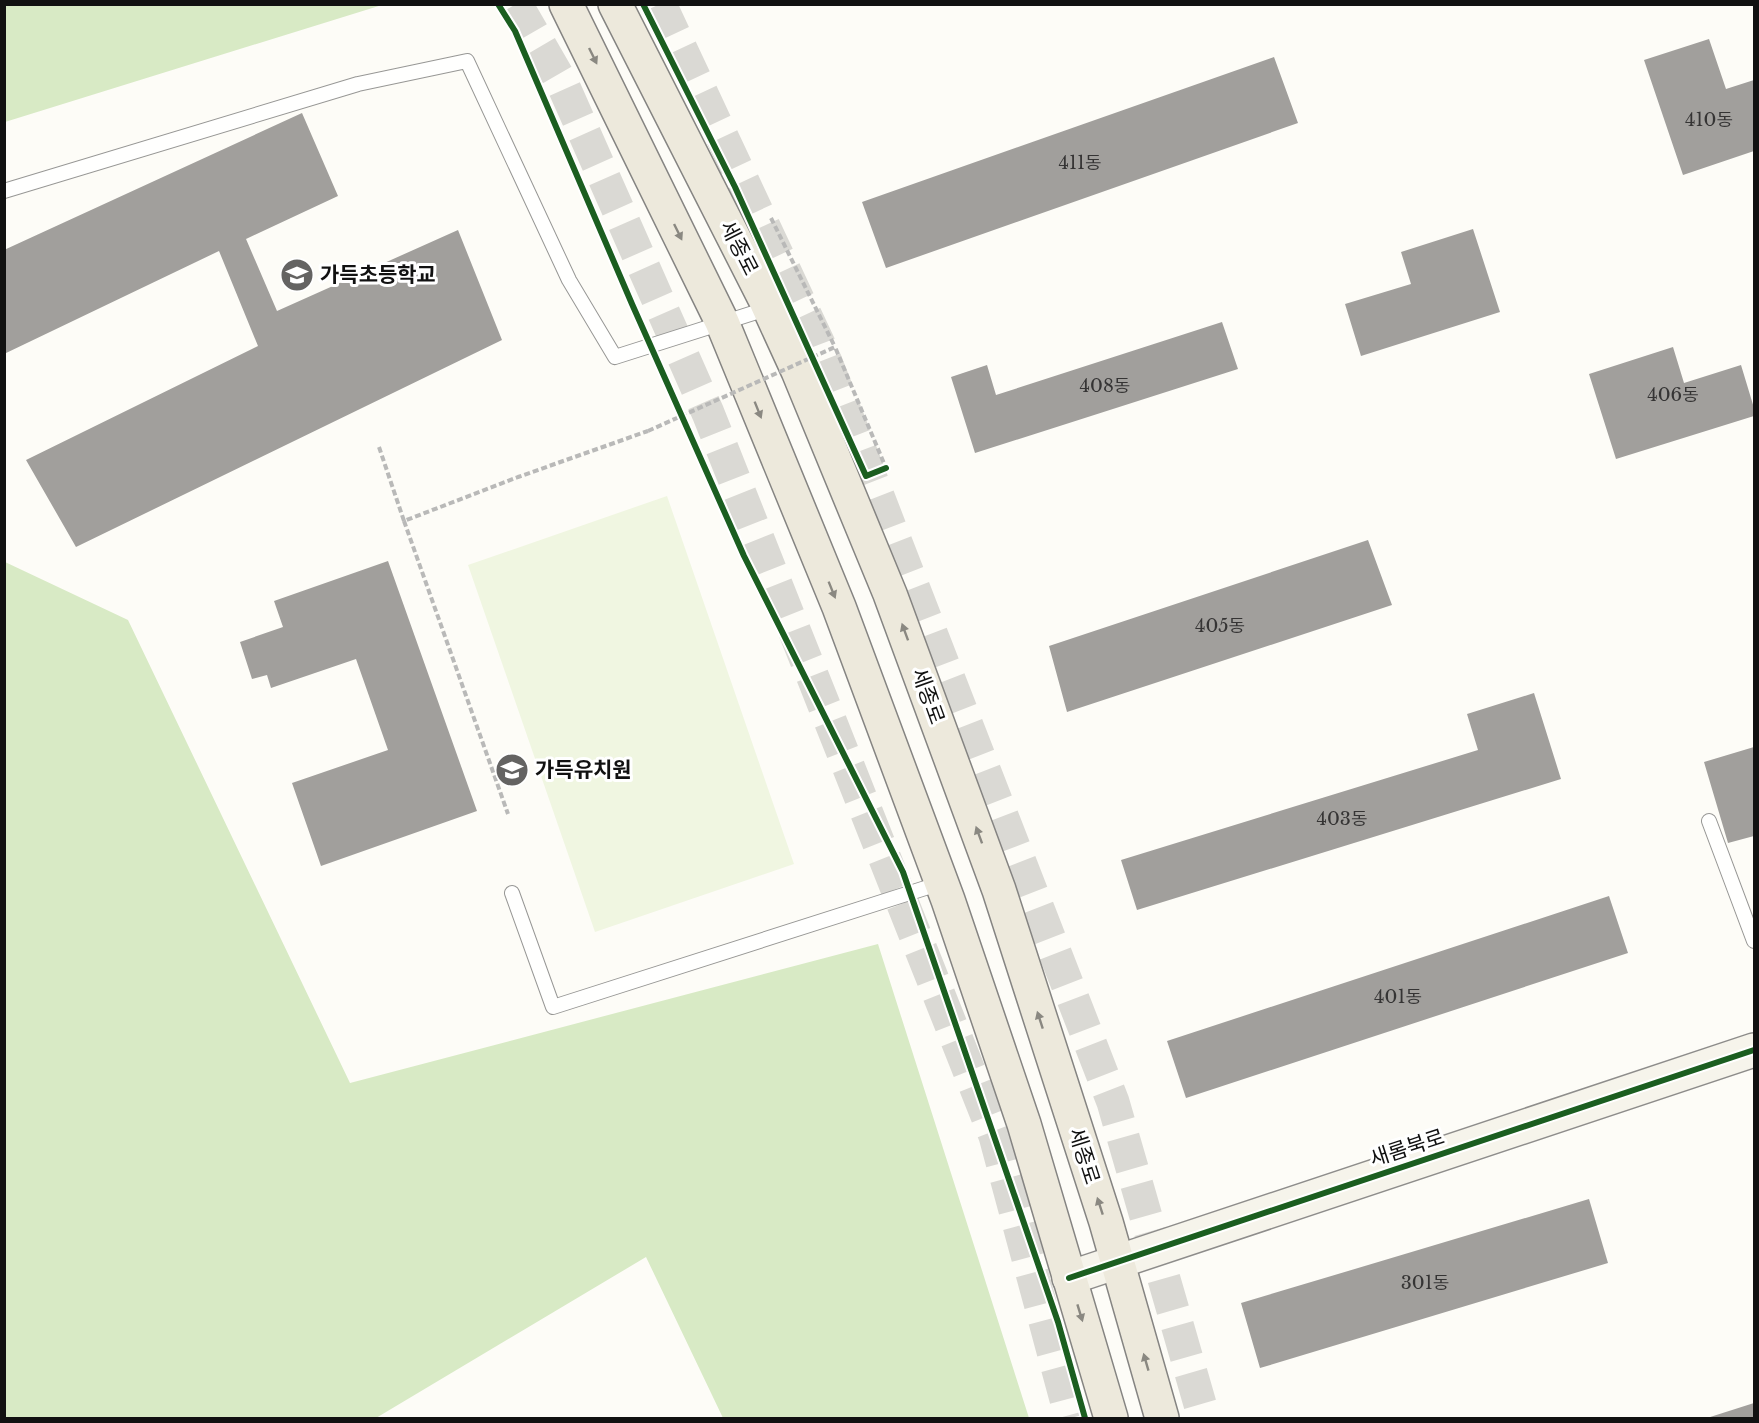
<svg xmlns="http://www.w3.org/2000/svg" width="1759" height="1423" font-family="'Libre Baskerville','Noto Sans KR',serif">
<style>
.forest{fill:#d8eac5}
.pitch{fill:#f0f6e1}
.building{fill:#a19f9c}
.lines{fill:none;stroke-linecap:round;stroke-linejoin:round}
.highway-tunnel{stroke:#dad9d4;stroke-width:33;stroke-dasharray:33 16;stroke-linecap:butt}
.lane-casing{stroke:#979795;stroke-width:16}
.secondary-casing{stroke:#8e8d8b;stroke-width:36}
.primary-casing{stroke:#858482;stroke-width:36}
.path{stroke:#b9b9b8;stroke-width:4;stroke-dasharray:6 3;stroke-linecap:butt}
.lane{stroke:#fffffe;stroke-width:14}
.secondary{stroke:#f6f4eb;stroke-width:33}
.primary{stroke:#ede9dc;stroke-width:33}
.path-bridge{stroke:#b9b9b8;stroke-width:4;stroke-dasharray:6 3;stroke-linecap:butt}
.cycleway-casing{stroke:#fff;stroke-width:10}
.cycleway{stroke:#1b5e20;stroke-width:6}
.oneway{fill:#8a8881}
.labels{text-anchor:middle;stroke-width:6;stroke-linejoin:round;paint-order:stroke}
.number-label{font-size:18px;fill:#353434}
.street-label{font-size:21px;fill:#111;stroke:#fff}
.poi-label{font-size:21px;font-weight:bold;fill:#111;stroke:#fff;text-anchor:start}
</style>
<rect width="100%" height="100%" fill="#fdfcf7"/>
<path class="forest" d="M5,4H382V5L5,122Z
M5,562L128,620L350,1083L878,944L1029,1418H723L646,1257L376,1418H5Z"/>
<path class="pitch" d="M667,496L794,864L595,932L468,565Z"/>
<path class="building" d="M1709,39L1726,89L1754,80V151L1683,175L1644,60Z
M1274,57L1298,123L886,268L862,202Z
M302,113L338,196L246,239L277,311L458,230L502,340L76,547L26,460L258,346L219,251L4,354V250Z
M1473,229L1500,312L1361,356L1345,304L1411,284L1401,252Z
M1222,322L1238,369L975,453L951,377L987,365L996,395Z
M1673,347L1684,383L1741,365L1754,408V416L1616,459L1589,374Z
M1368,540L1392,605L1067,712L1049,646Z
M388,561L477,811L321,866L292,783L388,750L356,659L271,688L267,675L252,679L240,642L283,627L274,601Z
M1534,693L1561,779L1137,910L1121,860L1478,750L1467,714Z
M1754,747V836L1728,843L1704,762Z
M1609,896L1628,953L1186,1098L1167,1041Z
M1589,1199L1608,1263L1260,1368L1241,1303Z
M1754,1403V1418H1707Z"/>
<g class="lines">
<path class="highway-tunnel" d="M516,4L563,85L708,413L995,1136L1071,1418
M660,4L819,344L1113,1102L1204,1418"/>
<g class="lane-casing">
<path id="lane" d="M4,191L358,84L467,61L569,280L615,357L769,308
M1709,821L1754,941
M512,893L553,1007L941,883"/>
</g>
<g class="secondary-casing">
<path id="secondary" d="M1069,1278L1754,1050"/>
</g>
<g class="primary-casing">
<path id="primary" d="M566,4L722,322L839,607L948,900L1024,1124L1111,1418
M615,4L765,299L798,371L890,594L999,890L1106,1222L1162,1418"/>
</g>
<path class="path" d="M771,218L835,347
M379,447L404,521L518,477L648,431
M404,521L508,814"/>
<use href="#lane" class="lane"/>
<use href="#secondary" class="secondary"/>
<use href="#primary" class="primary"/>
<path class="path-bridge" d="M648,431L835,347L886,468"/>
<g class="cycleway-casing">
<path id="cycleway" d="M498,4L515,31L632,304L744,556L903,872L1058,1322L1085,1418
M643,4L735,187L866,476L886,468
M1069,1278L1754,1050"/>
</g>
<use href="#cycleway" class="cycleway"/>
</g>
<defs><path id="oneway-solid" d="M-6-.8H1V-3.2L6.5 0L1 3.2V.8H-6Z" transform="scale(1.5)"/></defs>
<g class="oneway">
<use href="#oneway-solid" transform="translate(593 56) rotate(64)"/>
<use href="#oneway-solid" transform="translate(678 232) rotate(64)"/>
<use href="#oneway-solid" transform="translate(758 410) rotate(68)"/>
<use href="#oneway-solid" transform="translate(832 590) rotate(68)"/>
<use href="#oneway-solid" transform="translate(905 632) rotate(-110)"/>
<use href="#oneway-solid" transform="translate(979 835) rotate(-110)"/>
<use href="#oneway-solid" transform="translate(1040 1020) rotate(-108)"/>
<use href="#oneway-solid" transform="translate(1100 1206) rotate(-108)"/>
<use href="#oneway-solid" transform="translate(1080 1313) rotate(73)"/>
<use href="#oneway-solid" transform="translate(1146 1362) rotate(-106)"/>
</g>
<defs>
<g id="school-disc" transform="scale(1.725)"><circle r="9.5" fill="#646362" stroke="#fff"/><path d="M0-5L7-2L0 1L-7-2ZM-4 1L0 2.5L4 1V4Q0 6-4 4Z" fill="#fff"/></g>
</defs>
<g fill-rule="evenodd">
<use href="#school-disc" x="297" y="275"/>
<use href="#school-disc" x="512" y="770"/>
</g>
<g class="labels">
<g class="number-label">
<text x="1709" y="126">410동</text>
<text x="1080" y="169">411동</text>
<text x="1105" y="392">408동</text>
<text x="1673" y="401">406동</text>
<text x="1220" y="632">405동</text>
<text x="1342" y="825">403동</text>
<text x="1398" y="1003">401동</text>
<text x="1425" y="1289">301동</text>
</g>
<g class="street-label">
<text transform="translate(739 248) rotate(63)" y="7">세종로</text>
<text transform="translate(928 696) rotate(70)" y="7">세종로</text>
<text transform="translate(1407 1148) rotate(-18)" y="7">새롬북로</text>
<text transform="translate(1084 1156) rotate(72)" y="7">세종로</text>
</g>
<g class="poi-label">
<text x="320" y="282">가득초등학교</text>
<text x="535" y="777">가득유치원</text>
</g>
</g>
<rect width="1759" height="1423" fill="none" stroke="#111111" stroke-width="12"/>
</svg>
